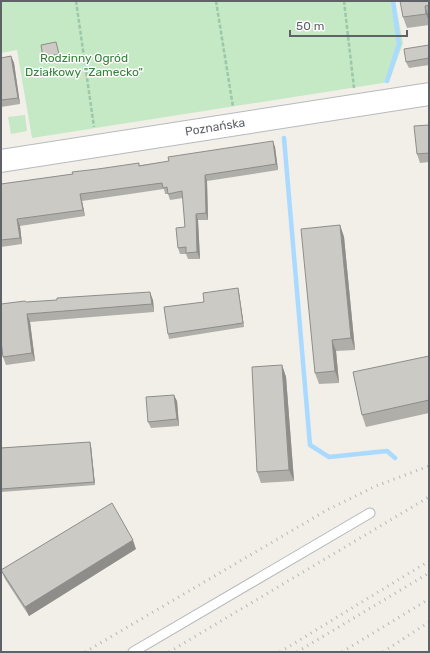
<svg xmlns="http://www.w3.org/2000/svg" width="430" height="653" font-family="Rubik,sans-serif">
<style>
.green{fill:#c5e8c5}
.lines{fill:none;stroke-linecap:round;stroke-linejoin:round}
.stream{stroke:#aadaff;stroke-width:4.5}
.lane-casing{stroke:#b5b8bc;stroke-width:11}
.secondary-casing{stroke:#b6babf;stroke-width:24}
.path{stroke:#9cc7a9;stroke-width:2.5;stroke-dasharray:4 2;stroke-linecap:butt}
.lane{stroke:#fff;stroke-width:9}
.secondary{stroke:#fff;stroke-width:22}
.rail{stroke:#b6b7b8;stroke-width:3;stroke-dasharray:1 5;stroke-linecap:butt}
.wall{fill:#afaea9}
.shaded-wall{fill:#8f8d8a}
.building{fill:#cccac5;stroke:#8f8d8a}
.labels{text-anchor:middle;stroke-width:3;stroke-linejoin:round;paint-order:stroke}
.park-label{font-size:12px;fill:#348238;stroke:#fff}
.street-label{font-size:12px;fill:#5f6368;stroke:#fff}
</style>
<rect width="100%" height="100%" fill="#f1efe8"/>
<path class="green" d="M1,1H395L403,43L389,82L32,138L17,50L1,53Z
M25,115L27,131L11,134L8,117Z"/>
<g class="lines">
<path class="stream" d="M387,81L399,44L393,1
M284,138L310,445L329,457L387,451L395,458"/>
<g class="lane-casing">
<path id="lane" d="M133,652L370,513"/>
</g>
<g class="secondary-casing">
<path id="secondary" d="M1,161L429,94"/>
</g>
<path class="path" d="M76,1L94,127
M216,1L233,107
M344,1L354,88"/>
<use href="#lane" class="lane"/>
<use href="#secondary" class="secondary"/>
<path class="rail" d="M85,652L327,510L376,486L429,466
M169,652L429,497
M280,652L429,561
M297,652L429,573
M342,652L429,599
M383,652L429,622"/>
</g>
<path class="wall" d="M429,1V25L407,28L403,17Z
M56,42L60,58L45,61L43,58Z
M429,45V65L409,68L406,62Z
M11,56L14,63L20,104L1,107V58Z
M429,125V162L420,163L417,154Z
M275,147L278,170L207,181L208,220H198L200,259H188L186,254H180L178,248L185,227L183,198L170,200L168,194H165L164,189L82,201L85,216L20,226L22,244L1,247V184Z
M340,225L344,237L355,350L336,351L339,383L319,384L315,373Z
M238,288L239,293L244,327L169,339L168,334Z
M153,300L154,312L30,322L35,361L6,365L3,357L26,302Z
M429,356V413L366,427L362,415Z
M282,365L286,377L294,481L261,483L257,472Z
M177,401L179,426L151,428L148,422Z
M90,442L91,446L95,485L1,492V448Z
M136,549L29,616L5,579L1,570Z"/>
<path class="shaded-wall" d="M425,6L429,17V21L426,14Z
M11,56L14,63L20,104L18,98Z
M273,141L275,147L278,170L276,164Z
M205,175L207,181L208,220L206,213Z
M80,194L82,201L85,216L83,210Z
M196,214L198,220L200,259L197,252Z
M17,219L20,226L22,244L20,238Z
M340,225L344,237L355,350L351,338Z
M238,288L239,293L244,327L243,323Z
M150,292L153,300L154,312L152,304Z
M27,314L30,322L35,361L32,353Z
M332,340L336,351L339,383L335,371Z
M282,365L286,377L294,481L289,470Z
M174,395L177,401L179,426L177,419Z
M90,442L91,446L95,485L94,482Z
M133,540L136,549L29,616L25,607Z"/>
<path class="building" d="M400,1H429V5L425,6L426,14L403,17Z
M56,42L59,54L43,58L41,45Z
M429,45V58L406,62L404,49Z
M11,56L18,98L1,100V58Z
M429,125V153L417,154L414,126Z
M273,141L276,164L205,175L206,213L196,214L197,252L186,253V247L178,248L176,228L185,227L182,191L168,194L167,187L163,188L162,183L80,194L83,210L17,219L20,238L1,240V184L73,174L72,172L98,169L139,163V166L169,161L168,157Z
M340,225L351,338L332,340L335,371L315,373L301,229Z
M238,288L243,323L168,334L164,307L204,302L203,293Z
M150,292L152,304L27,314L32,353L3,357L1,341V304L25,301L26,302L57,300V298Z
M429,356V400L362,415L353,372Z
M282,365L289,470L257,472L252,367Z
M174,395L177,419L148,422L146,397Z
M90,442L94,482L1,489V448Z
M112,503L133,540L25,607L1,570Z"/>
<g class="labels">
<g class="park-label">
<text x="84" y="62">Rodzinny Ogród<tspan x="84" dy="14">Działkowy "Zamecko"</tspan></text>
</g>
<g class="street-label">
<text transform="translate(215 127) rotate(-9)" y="4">Poznańska</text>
</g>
</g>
<rect width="430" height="653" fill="none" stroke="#5f6368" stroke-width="4"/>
<path d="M290 30v6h117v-6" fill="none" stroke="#5f6368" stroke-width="2"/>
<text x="296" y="30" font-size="12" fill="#5f6368" stroke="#ffffff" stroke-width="3" paint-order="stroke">50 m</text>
</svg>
